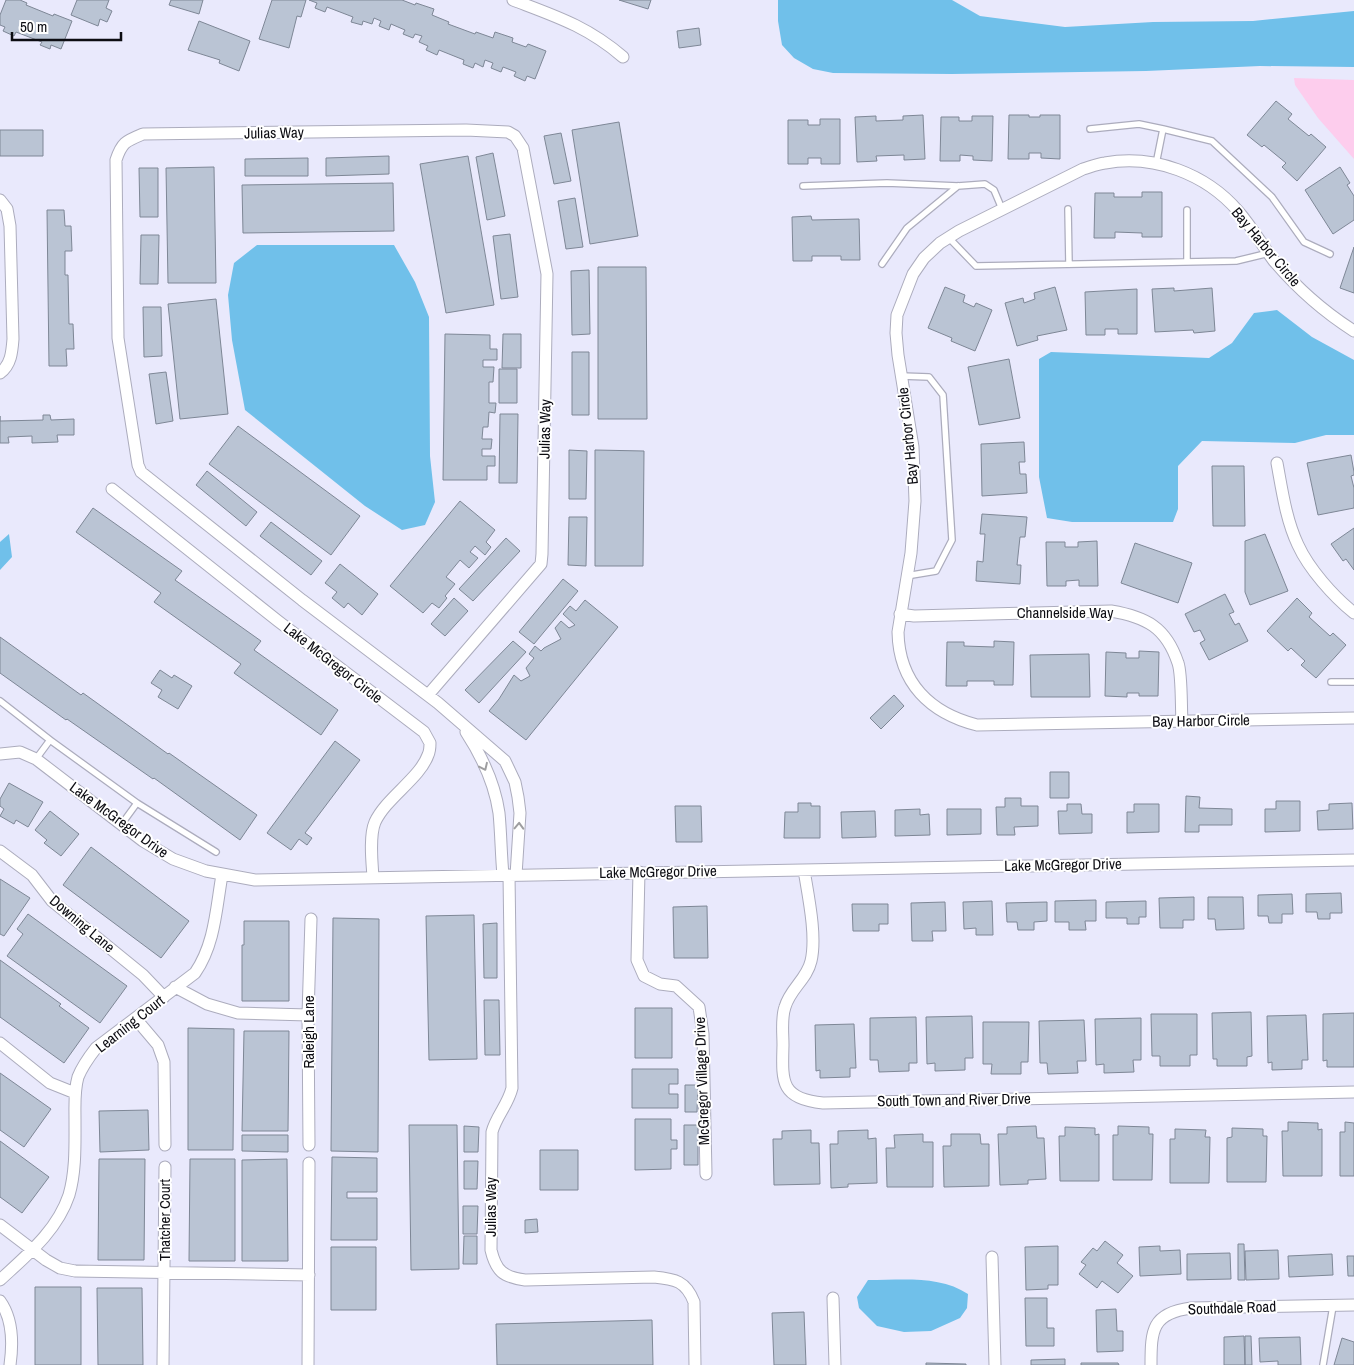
<svg xmlns="http://www.w3.org/2000/svg" width="1354" height="1365" font-family="'Archivo Narrow',sans-serif">
<style>
.green{fill:#fdcded}
.water{fill:#70c0ea}
.building{fill:#bac4d4;stroke:#7e8796}
.lines{fill:none;stroke-linecap:round;stroke-linejoin:round}
.lane-casing{stroke:#acacbd;stroke-width:8}
.street-casing{stroke:#acacbd;stroke-width:13}
.lane{stroke:#fff;stroke-width:5.5}
.street{stroke:#fff;stroke-width:11}
.oneway{stroke:#9e9ea0}
.labels{text-anchor:middle;stroke-width:4;stroke-linejoin:round;paint-order:stroke}
.street-label{font-size:15px;fill:#0c0c12;stroke:#fff}
</style>
<rect width="100%" height="100%" fill="#e9e9fc"/>
<path class="green" d="M1294,78L1354,80V159L1318,118L1295,85Z"/>
<path class="water" d="M778,0H952L980,16L1065,27L1153,22L1253,21L1354,11V67L1260,66L1146,71L952,74L833,73L813,69L794,58L782,45L778,21Z
M257,245H394L415,282L429,317L430,456L435,502L425,525L402,530L365,506L245,410L232,340L228,295L234,263Z
M1277,310L1312,337L1354,360V435H1326L1295,443L1202,441L1178,466V509L1173,522H1072L1047,518L1039,477V359L1051,352L1209,358L1232,343L1254,313Z
M9,534L12,557L0,570V542Z
M868,1280C902,1280 940,1275 968,1294L967,1308L960,1318L931,1331L904,1332L877,1326L859,1308L857,1297Z"/>
<path class="building" d="M6,0H20L27,3L26,5L53,16L54,14L72,21L61,49L51,45L50,49L40,45L42,42L16,32L14,36L3,31L5,27L0,25V15Z
M77,0H109L106,8L112,11L107,22L100,19L98,26L71,15Z
M171,0H203L199,14L169,5Z
M272,0H306L301,17L297,16L289,48L259,39Z
M309,0H402L415,5L416,3L434,9L432,15L449,22L448,24L475,34L476,32L493,38L495,32L513,38L512,42L526,47L528,44L546,51L535,79L527,76L525,81L514,76L516,72L503,67L501,72L491,68L493,63L485,60L483,67L475,63L473,68L463,64L464,60L439,50L437,55L426,50L428,46L419,42L422,36L415,34L413,38L403,34L405,30L391,24L389,30L379,26L381,21L374,18L372,24L363,21L362,25L351,22L353,17L327,7L325,12L315,8L317,3Z
M619,0H651L648,9Z
M199,21L250,41L239,71L219,63L220,60L188,50Z
M699,28L701,45L679,48L677,31Z
M1276,101L1292,114L1288,119L1309,136L1311,134L1326,147L1297,181L1282,167L1286,163L1264,145L1262,147L1247,135Z
M923,115L925,159L904,160V155L876,156L877,161L857,162L855,117L876,116V121L903,120V116Z
M1009,115H1029V117H1040V115H1060V159L1041,158V153H1029V159H1008Z
M972,116H993L992,161L973,160V156L960,155V161H940L941,117H959V121H972Z
M820,119H840V164H821V158H808V164H788V120H808V125H820Z
M619,122L638,236L590,244L572,130Z
M0,130H43V156H0Z
M561,133L571,181L554,184L544,136Z
M493,153L505,216L487,220L476,157Z
M389,156V174L326,176V158Z
M468,156L494,305L446,313L420,164Z
M308,158V176H245V159Z
M214,167L216,283H168L166,168Z
M1340,167L1350,183L1347,185L1354,196V220L1333,234L1305,190Z
M139,168H158V217H140Z
M393,183L394,231L243,233L242,185Z
M1142,192H1162V237H1142V233L1115,232V238H1094L1095,193H1114V197H1142Z
M575,198L583,247L566,249L558,201Z
M47,210H64L65,226H71L72,251H65V275H68L69,324H73L74,349H66L67,366H49Z
M811,216L812,220L859,219L860,260H841V256H812V261H793L792,217Z
M510,234L518,297L501,299L493,236Z
M141,235H159L158,284H140Z
M1354,247V293L1340,288Z
M598,267H646L647,419H598Z
M589,270L590,334L572,335L571,271Z
M945,287L965,295L963,302L974,307L976,303L992,310L975,351L951,341L952,338L928,328Z
M1055,287L1067,330L1037,336L1038,340L1017,346L1005,303L1023,298L1024,303L1035,299L1034,293Z
M1174,288V291L1212,288L1215,331L1194,333L1193,330L1155,332L1152,289Z
M1137,289V334H1118V329H1105V335H1086L1085,292Z
M216,299L228,414L180,419L168,304Z
M143,307H161L162,356L144,357Z
M445,334L490,335V349H497V360H483V367H494L493,382H489V403H496L495,413L489,412L488,427H483L482,439H492L491,449H482V456H495V466H487V480H443Z
M503,334H521V368H502Z
M572,352H589V415H572Z
M1009,359L1020,418L979,425L968,367Z
M499,369H517V403H499Z
M166,372L173,421L156,424L149,374Z
M500,414H518L517,483H499Z
M43,415H50L51,420L74,419V435H57L58,442L32,443V436L8,437L9,443H0V416V421L43,420Z
M238,426L360,516L331,555L209,464Z
M1024,442L1025,462H1019L1020,474H1026L1027,493L982,496L981,444Z
M569,450L587,451L586,499H569Z
M595,450L644,451L643,566H595Z
M1351,455L1354,472V475L1351,476L1354,488V508L1318,515L1307,463Z
M1212,466H1244L1245,526H1213Z
M207,471L257,512L246,526L196,485Z
M460,501L495,530L486,542L491,547L485,555L475,546L470,552L478,558L469,568L460,560L446,577L455,584L445,596L447,598L439,608L432,603L423,613L390,586Z
M93,508L182,571L175,580L261,641L254,650L338,710L321,735L234,673L241,664L154,602L161,593L76,532Z
M982,514L1027,517L1025,537H1020L1017,565H1021L1020,584L976,581L977,561L983,562L985,534H980Z
M569,517H587L586,566L568,565Z
M271,522L322,561L311,575L260,536Z
M1354,528V570L1346,559L1343,561L1331,544Z
M1265,534L1288,591L1250,605L1245,592V541Z
M506,538L520,551L473,601L459,589Z
M1097,541L1098,586H1079V580L1066,581V586H1047L1046,542H1065V547H1078V542Z
M1135,543L1192,563L1178,603L1121,583Z
M340,564L378,594L362,615L348,603L344,608L332,598L337,592L325,583Z
M563,579L578,591L534,644L519,632Z
M1225,594L1234,612L1229,614L1235,625L1239,623L1248,641L1209,660L1200,643L1205,640L1200,630L1194,632L1185,614Z
M454,598L468,611L445,636L431,624Z
M1297,598L1312,613L1309,617L1330,636L1333,633L1346,645L1316,678L1301,665L1305,661L1291,648L1288,651L1267,631Z
M585,600L618,627L526,740L489,711L499,699L514,675L521,681L530,676L526,668L534,658L529,654L535,646L541,651L544,648L561,639L555,628L561,621L569,628L575,625L563,614L570,606L576,611Z
M0,637L81,695L83,693L168,754L169,753L257,815L240,840L154,778L153,779L67,719L66,720L0,673Z
M513,641L526,652L479,703L465,690Z
M994,641L1014,642L1013,685H994V681H967V686H946L947,642H964V646L994,647Z
M1139,651L1159,652L1158,696H1139V693H1127V697L1105,696L1106,652L1126,653V658H1139Z
M1089,654L1090,697H1031L1030,655Z
M160,670L172,678L174,675L192,686L178,709L158,697L162,690L151,683Z
M894,695L904,706L881,729L870,718Z
M335,741L360,760L305,833L312,838L307,845L299,839L291,850L267,833Z
M1050,772H1069V798H1050Z
M9,783L43,802L28,827L16,820L14,824L0,816L4,809L0,806V799Z
M1186,796L1200,797L1199,808L1232,809V825H1199V832H1185Z
M1005,798H1021V806H1038V826L1014,827L1015,835H997L996,807H1005Z
M1276,801H1300V831L1265,832V809H1276Z
M798,803H811V806H820V838H784L785,812H798Z
M1352,803L1353,829L1318,830L1317,811L1329,810V804Z
M1067,804H1081L1082,814H1092V833L1059,834L1058,811H1067Z
M1134,804H1159V832L1127,833V812H1134Z
M675,806H701L702,842H676Z
M920,809V815L929,814L930,835L895,836V810Z
M947,809H981V834L947,835Z
M50,811L79,834L61,856L44,843L47,840L35,830Z
M875,811L876,837L842,838L841,812Z
M91,847L189,921L161,958L63,885Z
M0,879L30,898L4,936L0,934Z
M1341,893L1342,913H1330V919H1318L1317,912H1306V894Z
M1292,894L1293,914H1282V923H1269L1268,916H1258V895Z
M1194,897V920H1183V928H1160L1159,898Z
M1208,897H1243L1244,929L1216,930L1215,919H1208Z
M1096,900V921H1085L1086,930H1069V922H1055V901Z
M992,901L993,935H976V928L964,929L963,902Z
M1146,901V917H1139V924H1127V918H1106V902Z
M945,902L946,931H932L933,941H912L911,903Z
M1047,902V921L1034,922V930H1018L1017,922H1007L1006,903Z
M852,904H888V924H879V931H853Z
M707,906L708,958H674L673,907Z
M28,914L127,986L100,1023L7,956L23,934L17,929Z
M474,915L477,1059L429,1060L426,916Z
M333,918L379,919L378,1152L331,1151Z
M244,921H289V1001H242V945H244Z
M497,923V978H484L483,924Z
M0,960L61,1004L59,1006L89,1028L64,1063L0,1017Z
M484,1000H499L500,1055H485Z
M635,1008H672V1058H635Z
M1251,1012L1252,1056L1247,1057V1066H1217V1059H1213L1212,1013Z
M1354,1013V1067H1327V1060L1323,1061V1014Z
M1151,1014H1197V1055H1190V1066H1160V1056H1152Z
M1306,1015L1308,1060H1302V1069L1272,1070V1062L1268,1063L1267,1016Z
M972,1016L973,1058H965V1070L935,1071V1063L927,1064L926,1017Z
M916,1017L917,1063H909V1071L879,1072L878,1060H870V1018Z
M1141,1018V1060H1133L1134,1072L1104,1073V1064L1096,1065L1095,1019Z
M1084,1020L1086,1061H1077L1078,1073L1048,1074L1047,1063H1040L1039,1021Z
M983,1022H1029L1028,1062H1021V1074H991L992,1064H983Z
M854,1024L856,1068H850V1077L820,1078V1070L816,1071L815,1025Z
M188,1028L234,1029L233,1150H188Z
M244,1031H289L288,1131H242Z
M632,1069H678V1084H669V1094H678V1108H632Z
M0,1073L51,1109L24,1147L0,1130Z
M685,1085H698L697,1112H685Z
M148,1110L149,1150L100,1152L99,1111Z
M635,1119H671V1140H677V1149H671V1169L635,1170Z
M1288,1122L1318,1123V1130L1322,1129V1176H1283L1282,1131H1288Z
M1345,1122L1354,1123V1176H1340V1132H1345Z
M409,1125H457L459,1269L411,1270Z
M684,1125H698V1165H684Z
M464,1126L479,1127L478,1152H464Z
M1036,1126L1037,1138H1044L1046,1179L1028,1180V1184L1000,1185L998,1134H1007V1127Z
M1118,1126L1149,1127V1134H1153L1152,1180H1113V1135H1118Z
M1065,1127L1095,1128V1135L1099,1134V1181H1060L1059,1136H1065Z
M1232,1128L1263,1129V1136H1267L1266,1182H1227V1138L1232,1137Z
M1175,1129L1206,1130L1205,1137H1210L1209,1183H1170V1139H1175Z
M811,1130V1143H819L820,1184L774,1185L773,1139H782V1131Z
M868,1130V1139L876,1138L877,1183L848,1184V1187L831,1188L830,1144H838V1131Z
M923,1134V1142H933V1187H887L886,1148H895L894,1135Z
M951,1134H980L981,1144H989V1186L944,1187L943,1146H951Z
M242,1135H288V1152L242,1151Z
M0,1141L49,1177L22,1213L0,1197Z
M540,1150H578V1190H540Z
M332,1157L377,1158V1192H347V1198H377V1240H331Z
M99,1159H145L144,1260H98Z
M190,1159H235V1261H189Z
M287,1159L288,1261H242V1160Z
M464,1161H478L477,1189H464Z
M463,1206H478L477,1234H463Z
M537,1219L538,1232L525,1233V1220Z
M464,1236H477V1264H463Z
M1105,1241L1123,1255L1117,1263L1133,1276L1118,1293L1102,1281L1097,1288L1079,1274L1086,1265L1081,1262L1093,1248L1097,1251Z
M1238,1244H1244L1245,1280H1238Z
M1058,1246V1285H1048V1289L1026,1290L1025,1247Z
M1160,1246V1251L1180,1250L1181,1274L1140,1276L1139,1247Z
M331,1247H376V1310H331Z
M1278,1250L1279,1279L1246,1280L1245,1251Z
M1230,1253L1231,1279L1187,1280V1254Z
M1332,1254L1333,1275L1289,1277L1288,1256Z
M1347,1256H1354V1276H1348Z
M35,1287H81V1365H35Z
M97,1288H142L143,1365H98Z
M1025,1298H1047V1328H1054V1346H1026Z
M1116,1309L1117,1331H1123V1351L1097,1352L1096,1310Z
M804,1312L806,1365H774L772,1313Z
M652,1320L653,1365H497L496,1324Z
M1244,1336L1245,1365H1224V1337Z
M1245,1336H1251L1252,1365H1245Z
M1300,1337L1301,1365H1278V1361L1260,1362L1259,1338Z
M1342,1338L1354,1342V1365H1334Z
M1065,1359V1365H1031V1360Z
M926,1363L966,1364V1365H926Z
M1081,1363H1118L1119,1365H1081Z"/>
<g class="lines">
<g class="lane-casing">
<path id="lane" d="M1090,129L1139,124L1163,129
M1156,164L1163,129L1212,141L1272,197L1304,242L1330,254
M803,186L887,183L958,186L985,184L994,190L1002,209
M1068,209L1069,264
M1187,210V262
M949,238L976,266L1236,261L1269,253
M882,264L907,228L958,186
M901,376L929,377L943,395L952,540L936,571L906,576
M1331,682H1354
M0,701L50,740L36,759
M50,740L137,803L121,825
M137,803L216,852
M1323,1365L1333,1306"/>
</g>
<g class="street-casing">
<path id="street" d="M513,0C555,16 587,26 623,57
M0,200L7,209L10,226L13,339C12,352 11,365 0,373
M1354,331C1324,312 1297,288 1274,261C1262,245 1252,227 1238,211C1206,174 1154,154 1105,163C1097,164 1090,167 1083,169L959,231L940,243L924,258L913,274L897,315L896,333L898,355L913,447L915,501L911,553L898,632C899,683 930,713 977,725L1354,718
M1277,463C1282,490 1286,520 1298,545C1309,569 1333,596 1354,613
M112,489L278,621L424,732L430,743C430,747 430,751 428,755C420,778 386,798 375,822C369,836 372,862 373,877
M900,614L914,616L1111,611C1146,617 1166,627 1178,663C1182,674 1181,707 1182,721
M428,695L541,564L542,554L547,274L523,148L515,136L508,132L466,130L143,134C126,141 122,142 116,160L118,338L138,465L141,472L302,600L438,703L505,761L515,782L518,797L520,813L516,875
M466,732C481,755 495,785 499,813C501,833 501,854 503,875
M0,754L20,752L36,759L143,841L173,859L206,871L255,880L1354,860
M0,851L32,875L52,901L143,975L164,997
M804,870C808,895 817,936 811,961C807,979 790,989 785,1007C781,1018 783,1033 783,1045C782,1081 780,1099 823,1103L1354,1092
M639,872L637,960L644,976L660,984L676,986L699,1007L703,1034L706,1174
M509,875L512,1088C508,1105 496,1116 492,1132L491,1250C496,1271 503,1277 525,1280L654,1277C675,1279 686,1281 694,1302L695,1365
M175,987L207,1004L238,1013L308,1015
M136,1019L158,1045L164,1062L165,1145
M0,1043L50,1083L75,1093
M309,1145L308,1015L311,919
M0,1225L46,1260L60,1268L75,1271L309,1275
M992,1257L995,1365
M0,1280C27,1255 57,1231 69,1195C76,1171 75,1144 75,1119C75,1105 74,1091 78,1077C82,1067 89,1057 96,1048L195,973C215,944 216,909 222,875
M833,1298L835,1365
M0,1301C13,1319 13,1344 10,1365
M163,1365L165,1167
M308,1365L309,1163
M1151,1365C1151,1330 1152,1313 1191,1308L1354,1305"/>
</g>
<use href="#lane" class="lane"/>
<use href="#street" class="street"/>
</g>
<defs><path id="oneway-chevron" d="M-2-3.5L2.5 0L-2 3.5" fill="none" stroke-width="1.6" stroke-linecap="round" stroke-linejoin="round" transform="scale(1.25)"/></defs>
<g class="oneway">
<use href="#oneway-chevron" transform="translate(484 767) rotate(65)"/>
<use href="#oneway-chevron" transform="translate(519 826) rotate(-88)"/>
</g>
<g class="labels">
<g class="street-label">
<text transform="translate(274 133) rotate(-1)" y="5">Julias Way</text>
<text transform="translate(1266 247) rotate(50)" y="5">Bay Harbor Circle</text>
<text transform="translate(545 429) rotate(-89)" y="5">Julias Way</text>
<text transform="translate(908 436) rotate(-96)" y="5">Bay Harbor Circle</text>
<text x="1065" y="618">Channelside Way</text>
<text transform="translate(333 663) rotate(38)" y="5">Lake McGregor Circle</text>
<text transform="translate(1201 721) rotate(-1)" y="5">Bay Harbor Circle</text>
<text transform="translate(119 820) rotate(36)" y="5">Lake McGregor Drive</text>
<text transform="translate(1063 865) rotate(-1)" y="5">Lake McGregor Drive</text>
<text transform="translate(658 872) rotate(-1)" y="5">Lake McGregor Drive</text>
<text transform="translate(82 924) rotate(40)" y="5">Downing Lane</text>
<text transform="translate(130 1024) rotate(-38)" y="5">Learning Court</text>
<text transform="translate(309 1032) rotate(-90)" y="5">Raleigh Lane</text>
<text transform="translate(702 1081) rotate(-92)" y="5">McGregor Village Drive</text>
<text transform="translate(954 1100) rotate(-1)" y="5">South Town and River Drive</text>
<text transform="translate(491 1207) rotate(-90)" y="5">Julias Way</text>
<text transform="translate(165 1220) rotate(-90)" y="5">Thatcher Court</text>
<text transform="translate(1232 1308) rotate(-2)" y="5">Southdale Road</text>
</g>
</g>
<path d="M12 32v8h109v-8" fill="none" stroke="#0c0c12" stroke-width="2.5"/>
<text x="20" y="32" font-size="15" fill="#0c0c12" stroke="#ffffff" stroke-width="4" paint-order="stroke">50 m</text>
</svg>
